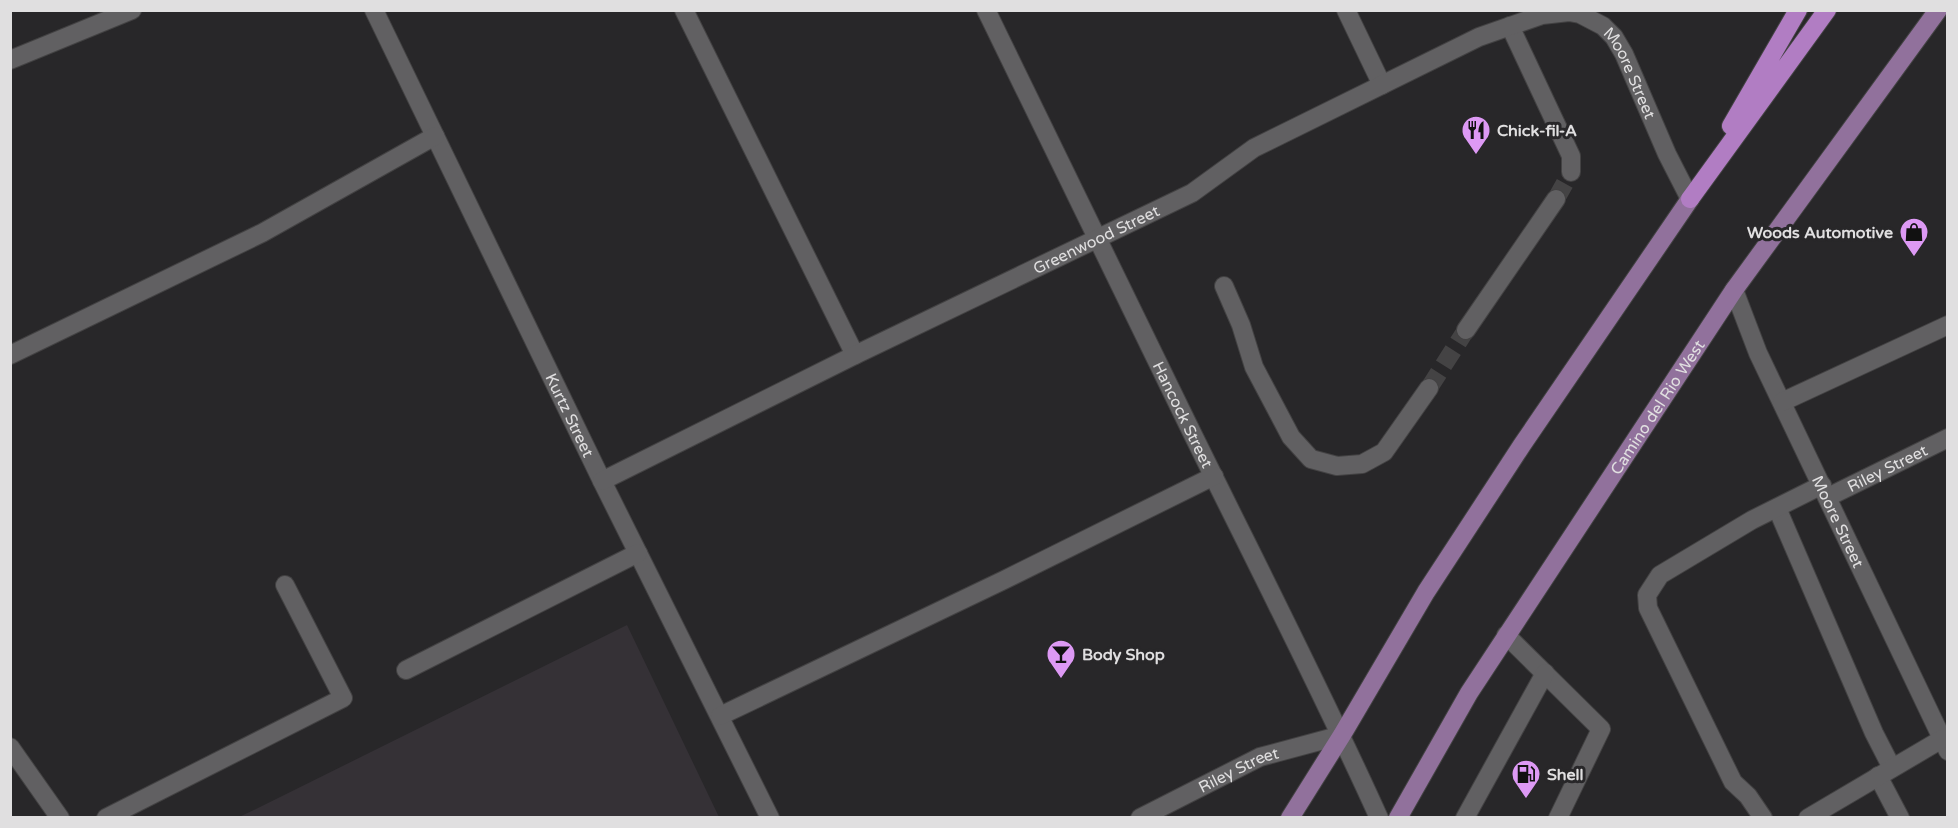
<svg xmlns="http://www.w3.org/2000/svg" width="1958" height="828" font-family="'Varela Round',sans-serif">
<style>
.built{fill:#353136}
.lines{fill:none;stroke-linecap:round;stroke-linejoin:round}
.minor-tunnel{stroke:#444344;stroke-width:18;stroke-dasharray:18 9;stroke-linecap:butt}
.minor-casing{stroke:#434243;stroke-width:20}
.major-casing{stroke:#434243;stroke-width:20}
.highway-casing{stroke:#434243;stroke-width:20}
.minor{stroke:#616062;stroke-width:18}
.major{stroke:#91719c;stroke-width:18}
.highway{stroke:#b17dc3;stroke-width:18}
.labels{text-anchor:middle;stroke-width:6;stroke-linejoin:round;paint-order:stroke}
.street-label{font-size:16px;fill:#e0dfe0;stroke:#282729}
.poi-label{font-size:16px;font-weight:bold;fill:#e0dfe0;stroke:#282729;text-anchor:start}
</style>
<rect width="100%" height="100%" fill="#282729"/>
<path class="built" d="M627,625L719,817H239L258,808Z"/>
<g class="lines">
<path class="minor-tunnel" d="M1556,199L1571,172
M1429,388L1466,330"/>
<g class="minor-casing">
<g id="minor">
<path id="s1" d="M374,10L602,481L770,818"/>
<path d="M684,10L855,355"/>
<path id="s2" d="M986,10C1050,139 1112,269 1175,398C1243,538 1315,676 1379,818"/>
<path d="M1346,10L1382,85"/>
<path d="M1510,26L1571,156V172"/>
<path d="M10,60L132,10"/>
<path d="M1224,286L1241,325L1254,367L1291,437L1311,459L1337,466L1362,464L1384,452L1429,388"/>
<path id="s3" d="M1734,290L1758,353L1948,751"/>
<path d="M1466,330L1556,199"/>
<path d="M10,355L262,233L435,136"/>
<path d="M1782,402L1948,325"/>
<path id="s4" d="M602,481L855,355L1192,193L1254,148L1479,37L1542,15L1569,12L1580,14L1603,26L1614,37L1624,54L1667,154L1690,199"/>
<path id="s5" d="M1828,497L1948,438"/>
<path d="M1777,508L1874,733L1892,768"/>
<path d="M1506,635L1601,729L1558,818"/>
<path d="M406,670L638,553"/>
<path d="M720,716L1004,580L1214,476"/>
<path d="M10,747L60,818"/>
<path d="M1878,776L1900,818"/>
<path d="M106,818L343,698L285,585"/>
<path id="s6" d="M1140,818L1260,757L1342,735"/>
<path d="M1465,818L1545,673"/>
<path d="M1763,818L1748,796L1733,782L1648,608L1647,595L1660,575L1752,520L1822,485"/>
<path d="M1808,818L1942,739"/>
</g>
</g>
<g class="major-casing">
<g id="major">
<path d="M1290,818L1342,735L1426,592L1522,445L1690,199"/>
<path id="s7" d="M1398,818L1469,693L1734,290L1938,10"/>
</g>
</g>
<g class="highway-casing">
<path id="highway" d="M1731,126L1798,10
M1690,199L1827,10"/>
</g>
<use href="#minor" class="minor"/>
<use href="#major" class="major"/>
<use href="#highway" class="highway"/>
</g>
<defs>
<g id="restaurant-pin" transform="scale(1.5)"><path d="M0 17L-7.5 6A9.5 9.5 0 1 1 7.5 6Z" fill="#dd99f4" stroke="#282729"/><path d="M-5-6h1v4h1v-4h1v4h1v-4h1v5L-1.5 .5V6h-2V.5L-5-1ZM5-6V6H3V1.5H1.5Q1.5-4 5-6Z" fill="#111"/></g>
<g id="shop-pin" transform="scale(1.5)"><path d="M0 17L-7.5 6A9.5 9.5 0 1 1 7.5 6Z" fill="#dd99f4" stroke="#282729"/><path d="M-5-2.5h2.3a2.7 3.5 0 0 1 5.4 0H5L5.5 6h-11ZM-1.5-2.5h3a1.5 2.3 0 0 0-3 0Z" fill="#111"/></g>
<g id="bar-pin" transform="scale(1.5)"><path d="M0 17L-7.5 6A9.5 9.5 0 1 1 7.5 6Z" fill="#dd99f4" stroke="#282729"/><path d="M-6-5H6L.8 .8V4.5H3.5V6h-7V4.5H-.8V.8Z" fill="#111"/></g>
<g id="fuel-pin" transform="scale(1.5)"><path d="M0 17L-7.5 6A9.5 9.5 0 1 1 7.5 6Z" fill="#dd99f4" stroke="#282729"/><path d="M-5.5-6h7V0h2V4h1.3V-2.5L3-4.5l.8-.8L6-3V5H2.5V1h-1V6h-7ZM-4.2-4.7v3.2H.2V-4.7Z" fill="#111"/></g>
</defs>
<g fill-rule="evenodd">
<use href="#restaurant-pin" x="1476" y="130"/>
<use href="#shop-pin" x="1914" y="232"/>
<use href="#bar-pin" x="1061" y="654"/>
<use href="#fuel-pin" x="1526" y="774"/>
</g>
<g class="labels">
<g class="street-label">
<text dy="6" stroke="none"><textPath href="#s4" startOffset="1170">Moore Street</textPath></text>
<text dy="6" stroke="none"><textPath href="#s4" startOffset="550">Greenwood Street</textPath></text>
<text dy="6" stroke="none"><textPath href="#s7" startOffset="486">Camino del Rio West</textPath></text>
<text dy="6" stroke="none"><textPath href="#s2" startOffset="450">Hancock Street</textPath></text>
<text dy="6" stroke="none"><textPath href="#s1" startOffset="450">Kurtz Street</textPath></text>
<text dy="6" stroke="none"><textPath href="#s5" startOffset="66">Riley Street</textPath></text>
<text dy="6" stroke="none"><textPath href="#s3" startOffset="254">Moore Street</textPath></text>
<text dy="6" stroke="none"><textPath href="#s6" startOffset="110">Riley Street</textPath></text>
</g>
<g class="poi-label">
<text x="1497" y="136">Chick-fil-A</text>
<text x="1893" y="238" text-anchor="end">Woods Automotive</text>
<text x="1082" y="660">Body Shop</text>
<text x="1547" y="780">Shell</text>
</g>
</g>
<rect width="1958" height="828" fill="none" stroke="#e0dfe0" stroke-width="24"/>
</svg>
